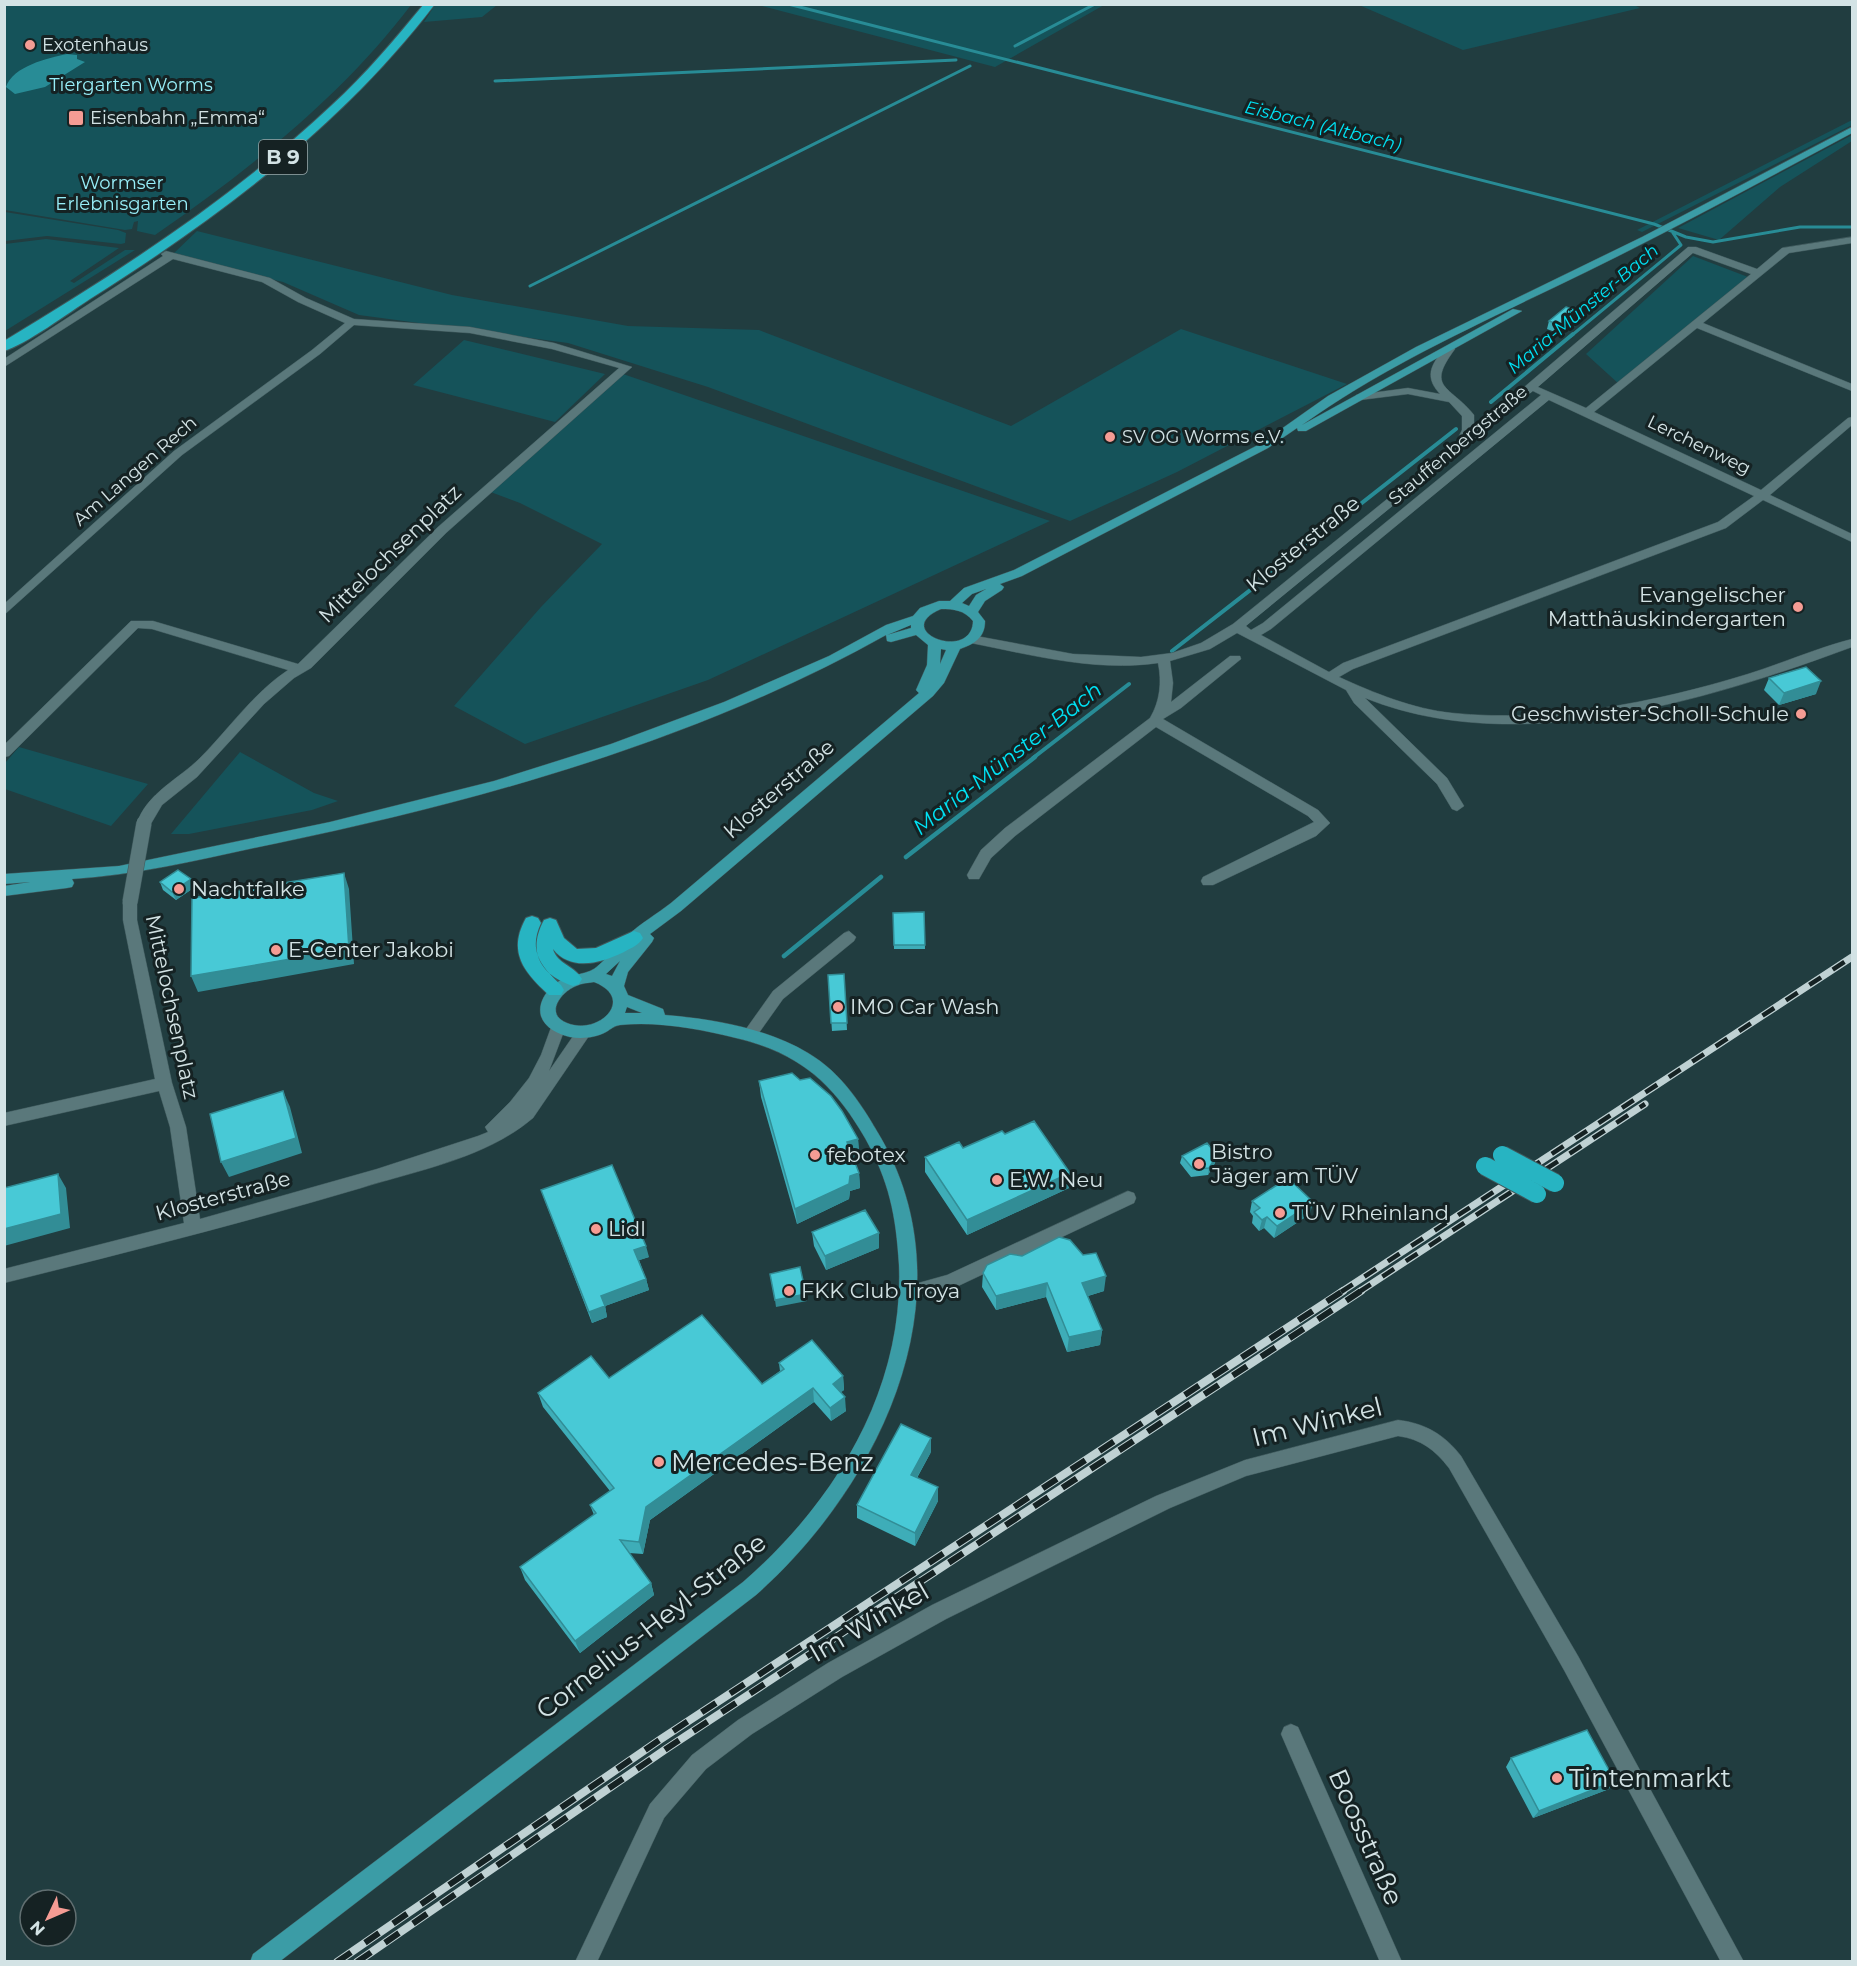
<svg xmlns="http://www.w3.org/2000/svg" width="1857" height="1966" font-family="Montserrat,sans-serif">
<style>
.green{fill:#15535a}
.water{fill:#288c96}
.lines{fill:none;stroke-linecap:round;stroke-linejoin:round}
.stream-far2{stroke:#288c96;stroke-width:3}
.stream-far1{stroke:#288c96;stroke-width:4}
.stream{stroke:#288c96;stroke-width:4.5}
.minor-casing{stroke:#3f595c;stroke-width:1}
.major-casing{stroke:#3f595c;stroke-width:1}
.highway-casing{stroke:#3f595c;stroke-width:2}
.minor{fill:#5a787b;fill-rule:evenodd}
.major{fill:#3b9ca6;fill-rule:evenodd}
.highway{fill:#27b4c2;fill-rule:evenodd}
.rail-far1-casing{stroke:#bfd1d3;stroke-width:7}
.rail-casing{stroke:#bfd1d3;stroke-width:8}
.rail-far1{stroke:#152223;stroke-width:4.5;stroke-dasharray:14;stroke-linecap:butt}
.rail{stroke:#152223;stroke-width:6;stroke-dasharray:17;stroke-linecap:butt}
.minor-bridge-casing{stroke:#3f595c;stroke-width:16;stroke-linecap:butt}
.highway-bridge-casing{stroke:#3f595c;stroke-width:20;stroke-linecap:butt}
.minor-bridge{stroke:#5a787b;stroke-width:15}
.highway-bridge{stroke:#27b4c2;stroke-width:18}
.wall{fill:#3eadb8}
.shaded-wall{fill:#328d96}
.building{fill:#48c9d6;stroke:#328d96;stroke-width:1.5}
.poi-dot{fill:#f59c94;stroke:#152223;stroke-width:2}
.labels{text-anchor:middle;stroke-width:6;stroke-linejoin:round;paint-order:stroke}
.far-poi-label{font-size:18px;fill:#d3e3e5;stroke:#152223;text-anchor:start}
.far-park-label{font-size:18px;fill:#97eef8;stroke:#152223}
.far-water-label{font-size:18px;font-style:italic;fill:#00e1f3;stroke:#152223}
.far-street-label{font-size:18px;fill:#d3e3e5;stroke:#152223}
.shield{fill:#152223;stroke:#9aa9ab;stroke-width:1.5}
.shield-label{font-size:20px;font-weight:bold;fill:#d3e3e5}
.street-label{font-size:21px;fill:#d3e3e5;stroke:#152223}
.poi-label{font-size:21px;fill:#d3e3e5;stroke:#152223;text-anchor:start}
.water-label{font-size:22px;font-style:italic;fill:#00e1f3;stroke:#152223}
.near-street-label{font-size:26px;fill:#d3e3e5;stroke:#152223}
.near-poi-label{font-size:26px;fill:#d3e3e5;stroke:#152223;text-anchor:start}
</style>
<rect width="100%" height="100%" fill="#213d40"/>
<path class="green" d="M5,4L411,5C341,97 250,169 155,235L137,231L138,221L134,222L132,229L125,230L5,210Z
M1632,4L1640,8L1463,50L1359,5Z
M435,5V4L497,5L482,17L424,22Z
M758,5H1104L995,67Z
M1852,120V125L1642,232L1637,230Z
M1852,135V141L1780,187L1719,240L1678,228Z
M5,212L118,230L126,233L125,243L121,244L47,236L5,241Z
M197,231L452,295L628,326L759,330L1011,426L1181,329L1347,384L1177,472L1070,521L708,387L568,343L359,315L283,282L172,255Z
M46,239L119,248L70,281L74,283L125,250H135L5,331V244Z
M1693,256L1748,277L1619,384L1586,354Z
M464,340L605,374L555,422L413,385Z
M623,374L1050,521L708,680L525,744L454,706L541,607L602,544L520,503L488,491Z
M19,747L148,784L111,826L5,789V763Z
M240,752L314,793L338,801L312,810L189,834H171Z"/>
<path class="water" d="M67,54L77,55V59L85,62L45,87L15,94L6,87C13,66 48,58 67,54Z"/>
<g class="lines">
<path class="stream-far2" d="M788,4L1654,224L1686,237L1713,242L1800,227H1852
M1015,46L1095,4
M495,81L956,60
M530,286L970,66
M1571,336L1681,245L1673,233"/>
<path class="stream-far1" d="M1491,402L1573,334
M1321,535L1456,429
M1172,651L1312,542
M1033,758L1129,684"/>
<path class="stream" d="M906,857L1035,757
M784,956L881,877"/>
<g class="minor-casing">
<path id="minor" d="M1852,237V243L1789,253L1703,323L1852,384V391L1697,328L1594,412L1761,490L1848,418L1852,417V425L1770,495L1852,534V542L1763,500L1726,528L1353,669L1339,677C1374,693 1413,709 1452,713C1550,723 1654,703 1748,674C1783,663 1817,648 1852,639V647C1706,701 1517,759 1365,698L1447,778L1464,806L1457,811L1452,809L1437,784L1354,703L1346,690L1237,633L1210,649L1170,661L1173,683L1171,702L1230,656H1240L1241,659L1181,708L1163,719L1318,810L1330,823L1316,836L1213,885H1203L1201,881L1203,877L1314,822L1308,816L1156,727L1015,836L991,858L979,879H969L967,875L981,850L1005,828L1150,718C1160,701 1162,682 1158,663C1095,672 1032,655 971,643L965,639L967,636L971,635L1073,654L1141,657L1172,653L1201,643L1233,624L1455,444L1462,430V416L1449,402L1408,394L1360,400L1356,399V395L1408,388L1440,394C1423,376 1432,363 1446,347H1454L1455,349C1425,389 1450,385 1474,415V430L1688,247H1696L1757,269L1782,248ZM1693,253L1751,274L1586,408L1538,387ZM1533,391L1541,395L1263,623L1251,630L1246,626ZM1549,400L1754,496L1718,522L1343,663L1329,672L1261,635L1271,629Z
M166,251L270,278L306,298L354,319L470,327L554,343L632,367L446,533L311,668L294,678L264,704L197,777L162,805L149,827L144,828L137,823C147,793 179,779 200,758C229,729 253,693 288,670L152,629L138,628L9,756L4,757V745L131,621H153L298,664L438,527L619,368L552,349L470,333L354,325L320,354L182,455L4,615V604L174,451L312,350L345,323L298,302L262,282L173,259L4,367V359L163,256L161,254Z
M130,897L137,902V920L172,1083L186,1127L200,1219L377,1169L478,1136L488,1132L485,1127L510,1102L529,1078L541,1055L553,1022H563L566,1026L549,1071L578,1029H588L591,1033L533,1118C486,1158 419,1170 361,1188C243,1223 124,1253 4,1283V1269L184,1223L170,1127L159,1091L4,1126V1113L155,1079L123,920V902Z
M849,931L856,937L854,941L783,999L756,1037H746L743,1033L746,1029L773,991L844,933Z
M1128,1191L1134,1193L1136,1198L1134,1203L956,1287L910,1299L904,1297L901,1292L904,1287L947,1275Z
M1398,1420C1425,1423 1445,1435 1461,1456L1578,1656L1744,1962H1721L1564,1670L1449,1468C1435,1450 1421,1439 1398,1436L1246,1476L1170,1508L946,1619L842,1677L752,1734L706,1769L664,1818L597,1962H575L650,1804L692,1755L738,1720L828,1663L932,1605L1156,1496L1245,1460Z
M1291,1724L1298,1727L1402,1962H1380L1281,1734L1284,1727Z"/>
</g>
<g class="major-casing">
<path id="major" d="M1852,127V133C1764,180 1676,228 1586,272C1490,319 1390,362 1302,425L1513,309L1522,311L1306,431H1298L1297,428L1268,448L1022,576L1000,584L1004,587L1002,590L985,601L978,612L985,621C985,638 974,644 960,649L944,683L933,696L681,911L650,934L654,938L652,942L628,972L624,986L628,995L663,1009L665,1015C713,1019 766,1028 808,1053C842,1073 862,1105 881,1138C971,1296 880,1485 756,1595L279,1962H250L253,1954L743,1582C835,1502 904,1390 899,1265C896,1215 889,1181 865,1138C833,1083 799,1053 736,1038C700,1029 657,1021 620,1025C614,1026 611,1029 606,1032C595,1038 581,1039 570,1037C558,1034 545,1028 541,1016C538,1005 544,995 551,987C563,976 576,976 590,971C601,967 618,943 628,935C641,923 657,914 671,903L919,693L916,690L927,665L928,645L916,635L891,642L887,641L886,635C701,739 484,800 278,843C209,857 142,875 72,879L74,883L72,887L67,888L4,896V886L30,882L4,884V874L119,866L330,822L494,781L611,744L724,702L829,656L886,625L913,616L920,608L939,601H950L964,588L1014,570L1260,444L1328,396L1416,347L1642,237ZM986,589L976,595L969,606L962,603L972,594ZM941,609C954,609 964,610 973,621C972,663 889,631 941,609ZM911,625V628L887,635ZM941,649L946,650L940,664ZM620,961L612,976L606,974ZM594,982C637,999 598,1036 567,1023C544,1014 561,992 576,986C582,983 588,983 594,982ZM627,1007L642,1013H625Z"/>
</g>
<g class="highway-casing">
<path id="highway" d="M424,4H435C342,126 218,218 90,299C70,312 25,345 4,351V341C120,271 233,198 332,105C366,74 395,39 424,4Z
M532,916L538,918L541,923C528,951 541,966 561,985L564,990L561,995H549C524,972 507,952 526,918Z
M550,918L556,920L564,938L577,949L596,948L634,931L640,933L643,938C639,945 631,948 624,952C601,963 571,972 553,949C557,964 575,966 582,979L579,984L573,986C540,975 527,951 544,920Z"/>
</g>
<use href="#minor" class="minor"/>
<use href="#major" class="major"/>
<use href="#highway" class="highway"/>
<g class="rail-far1-casing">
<path id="rail-far1" d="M1341,1292L1852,957
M1359,1292L1645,1104"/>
</g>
<g class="rail-casing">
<path id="rail" d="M337,1962L661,1739L1343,1291
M357,1962L666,1749L1361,1291"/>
</g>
<use href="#rail-far1" class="rail-far1"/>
<use href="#rail" class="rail"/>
<g class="minor-bridge-casing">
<path id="minor-bridge" d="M130,902L144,823"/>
</g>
<g class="highway-bridge-casing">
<path id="highway-bridge" d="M1502,1155L1555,1183
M1485,1166L1537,1194"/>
</g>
<use href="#minor-bridge" class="minor-bridge"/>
<use href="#highway-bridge" class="highway-bridge"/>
</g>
<path class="wall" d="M1577,320L1560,334L1547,329L1549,321Z
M1769,678L1816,694L1779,705L1764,690Z
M191,879L195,887L176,900L163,890L160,882Z
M924,912L925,949H894L893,913Z
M844,974L847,1030L832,1031L828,975Z
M800,1080L858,1139L859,1154L852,1156L859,1173L860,1188L850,1191L849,1199L797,1224L761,1097L759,1081Z
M1005,1134L1070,1173L1069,1188L967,1235L925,1172V1157L963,1148Z
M1182,1156L1215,1163L1208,1175L1191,1177L1180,1163Z
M541,1190L649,1257L639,1260L646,1279L649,1290L605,1306L607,1317L592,1323L545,1201Z
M1252,1201L1310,1214L1274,1238L1264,1228L1259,1231L1252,1223L1253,1216L1250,1212Z
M812,1232L879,1233V1248L826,1270L814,1246Z
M983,1273L1104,1291L1088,1296L1102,1330L1100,1345L1067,1352L1046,1297L996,1310L982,1287Z
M779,1363L843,1376L844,1390L840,1392L846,1411L831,1421L814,1402L650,1520L643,1554L629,1553L651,1583L654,1595L580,1653L525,1580L520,1567L594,1515L590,1505L610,1491L543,1407L538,1393L609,1378L762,1384L780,1371Z
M931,1452L917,1478L938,1501L915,1546L857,1518V1505Z
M1511,1758L1609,1789L1533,1818L1506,1767Z"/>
<path class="shaded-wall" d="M1579,312L1577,320L1560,334L1562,326Z
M1821,681L1816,694L1779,705L1784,693Z
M344,873L349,889L354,964L198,992L191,976Z
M191,879L195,887L176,900L172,892Z
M283,1091L290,1107L302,1153L229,1177L221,1162Z
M858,1139L859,1154L848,1157L847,1142Z
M1217,1155L1215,1163L1208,1175L1209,1168Z
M859,1173L860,1188L850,1191L849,1199L797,1224L795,1209L850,1176Z
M1070,1173L1069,1188L967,1235V1220Z
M58,1174L66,1188L70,1228L4,1246V1229Z
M1313,1202L1310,1214L1274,1238L1277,1226Z
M1267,1217L1264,1228L1259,1231L1262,1220Z
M879,1233V1248L826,1270L825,1256Z
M646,1246L649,1257L637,1261L634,1250Z
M1106,1276L1104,1291L1081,1298L1082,1283Z
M646,1279L649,1290L605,1306L607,1317L592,1323L589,1312L601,1296Z
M1047,1283L1046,1297L996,1310V1296Z
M806,1294L807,1301L776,1307L775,1300Z
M1102,1330L1100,1345L1067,1352L1069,1337Z
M843,1376L844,1390L834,1398L833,1384Z
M813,1388L814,1402L650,1520L643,1554L639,1542L646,1507Z
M845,1397L846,1411L831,1421L830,1408Z
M931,1438V1452L911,1488V1475Z
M938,1487V1501L915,1546V1533Z
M651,1583L654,1595L580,1653L575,1641Z
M1615,1781L1609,1789L1533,1818L1539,1811Z"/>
<path class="building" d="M1566,307L1579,312L1562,326L1549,321Z
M1806,667L1821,681L1784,693L1769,678Z
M178,870L191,879L172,892L160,882Z
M344,873L349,949L191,976L192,898Z
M924,912L925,945H894L893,913Z
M844,974L847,1023H831L828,975Z
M792,1073L800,1080L810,1078L831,1096L842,1111L858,1139L847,1142L859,1173L850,1176L849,1184L795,1209L759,1081Z
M283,1091L296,1138L221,1162L210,1114Z
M1034,1121L1070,1173L967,1220L925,1157L959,1142L963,1148L1002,1131L1005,1134Z
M1207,1143L1217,1155L1209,1168L1193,1169L1182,1156Z
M612,1165L646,1246L634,1250L646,1279L601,1296L605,1306L589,1312L541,1190Z
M58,1174L61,1214L4,1229V1188Z
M1288,1178L1313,1202L1277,1226L1267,1217L1262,1220L1254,1212L1260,1208L1252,1201Z
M865,1210L879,1233L825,1256L812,1232Z
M1059,1237L1070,1240L1083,1255L1096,1253L1106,1276L1082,1283L1102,1330L1069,1337L1047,1283L996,1296L983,1273L987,1265L1010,1254L1022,1256Z
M800,1267L806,1294L775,1300L770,1274Z
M702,1315L762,1384L784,1369L779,1363L812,1340L843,1376L833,1384L845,1397L830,1408L813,1388L646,1507L639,1542L620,1540L651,1583L575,1641L520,1567L596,1513L590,1505L614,1488L538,1393L591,1356L609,1378Z
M901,1424L931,1438L911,1475L938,1487L915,1533L857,1505Z
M1587,1730L1615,1781L1539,1811L1511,1758Z"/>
<g class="poi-dot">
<circle cx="30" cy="45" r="6"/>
<rect x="68" y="110" width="16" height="16" rx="3"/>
<circle cx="1110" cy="437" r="6"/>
<circle cx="1798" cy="607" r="6"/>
<circle cx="1801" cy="714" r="6"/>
<circle cx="179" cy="889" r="6"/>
<circle cx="276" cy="950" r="6"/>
<circle cx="838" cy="1007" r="6"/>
<circle cx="815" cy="1155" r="6"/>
<circle cx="1199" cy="1164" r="6"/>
<circle cx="997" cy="1180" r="6"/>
<circle cx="1280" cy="1213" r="6"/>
<circle cx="596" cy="1229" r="6"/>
<circle cx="789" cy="1291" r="6"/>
<circle cx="659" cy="1462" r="6"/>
<circle cx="1557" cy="1778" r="6"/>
</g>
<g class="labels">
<g class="far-poi-label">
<text x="42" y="51">Exotenhaus</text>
<text x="90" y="124">Eisenbahn „Emma“</text>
<text x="1122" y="443">SV OG Worms e.V.</text>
</g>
<g class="far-park-label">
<text x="131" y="91">Tiergarten Worms</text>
<text x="122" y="189">Wormser<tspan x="122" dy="21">Erlebnisgarten</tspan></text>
</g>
<g class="far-water-label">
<text transform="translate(1323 126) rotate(14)" y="6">Eisbach (Altbach)</text>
<text transform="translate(1583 309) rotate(-40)" y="6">Maria-Münster-Bach</text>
</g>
<g class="far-street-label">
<text transform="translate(1458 445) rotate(-40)" y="6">Stauffenbergstraße</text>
<text transform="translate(1699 445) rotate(26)" y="6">Lerchenweg</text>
<text transform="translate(135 471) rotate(-41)" y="6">Am Langen Rech</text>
</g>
<rect class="shield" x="259" y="140" width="48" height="34" rx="4.5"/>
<g class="shield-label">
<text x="283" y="164">B 9</text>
</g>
<g class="street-label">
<text transform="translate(1303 544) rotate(-39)" y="7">Klosterstraße</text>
<text transform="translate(390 554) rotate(-44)" y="7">Mittelochsenplatz</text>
<text transform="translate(779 789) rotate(-41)" y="7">Klosterstraße</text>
<text transform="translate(172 1007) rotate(78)" y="7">Mittelochsenplatz</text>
<text transform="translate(223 1196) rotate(-15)" y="7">Klosterstraße</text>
</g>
<g class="poi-label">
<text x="1786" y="602" text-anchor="end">Evangelischer<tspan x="1786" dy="24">Matthäuskindergarten</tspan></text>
<text x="1789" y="721" text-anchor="end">Geschwister-Scholl-Schule</text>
<text x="191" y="896">Nachtfalke</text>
<text x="288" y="957">E-Center Jakobi</text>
<text x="850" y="1014">IMO Car Wash</text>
<text x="1211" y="1159">Bistro<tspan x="1211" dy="24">Jäger am TÜV</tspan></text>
<text x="827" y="1162">febotex</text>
<text x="1009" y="1187">E.W. Neu</text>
<text x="1292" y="1220">TÜV Rheinland</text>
<text x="608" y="1236">Lidl</text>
<text x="801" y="1298">FKK Club Troya</text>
</g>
<g class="water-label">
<text transform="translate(1007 758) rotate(-38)" y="8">Maria-Münster-Bach</text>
</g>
<g class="near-street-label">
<text transform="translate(1317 1422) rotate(-14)" y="9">Im Winkel</text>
<text transform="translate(869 1622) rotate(-30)" y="9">Im Winkel</text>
<text transform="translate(651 1626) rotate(-38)" y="9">Cornelius-Heyl-Straße</text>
<text transform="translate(1366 1837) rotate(66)" y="9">Boosstraße</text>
</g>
<g class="near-poi-label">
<text x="671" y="1471">Mercedes-Benz</text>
<text x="1569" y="1787">Tintenmarkt</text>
</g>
</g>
<rect width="1857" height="1966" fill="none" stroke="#d3e3e5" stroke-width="12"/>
<g transform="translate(48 1918) rotate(226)"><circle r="28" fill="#152223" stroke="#616f71" stroke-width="1.5"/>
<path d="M0-4.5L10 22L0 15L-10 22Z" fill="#f59c94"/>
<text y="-9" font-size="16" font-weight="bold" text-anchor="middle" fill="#d3e3e5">N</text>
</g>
</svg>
